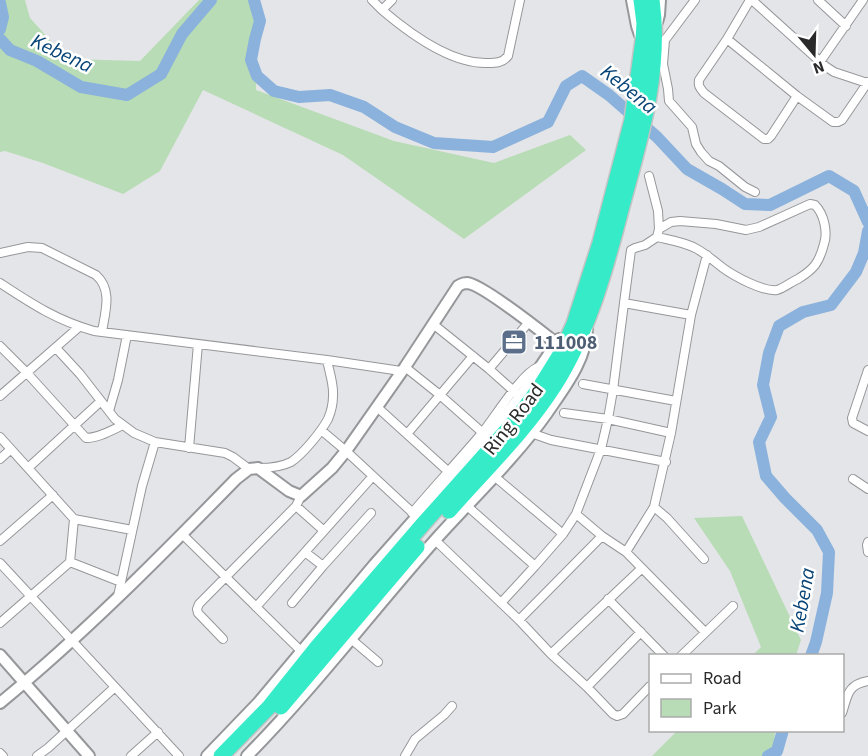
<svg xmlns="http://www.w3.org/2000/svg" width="868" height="756" font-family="'Source Sans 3',sans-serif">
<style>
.green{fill:#b8dcb5}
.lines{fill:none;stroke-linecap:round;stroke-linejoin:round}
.river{stroke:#8bb2dc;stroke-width:12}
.street-casing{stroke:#96979a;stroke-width:10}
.secondary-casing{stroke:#96979a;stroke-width:14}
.highway-casing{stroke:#c3c3c4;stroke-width:18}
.street{stroke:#fff;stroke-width:8}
.secondary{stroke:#fff;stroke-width:10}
.highway{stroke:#36ebc8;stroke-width:15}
.labels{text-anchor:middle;stroke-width:5;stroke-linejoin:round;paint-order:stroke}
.service-label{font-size:20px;font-weight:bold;fill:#4e5e75;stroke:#fff;text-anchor:start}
.street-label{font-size:20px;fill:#2a2a2b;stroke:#fff}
.water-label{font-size:21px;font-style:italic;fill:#074477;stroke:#fff}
</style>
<rect width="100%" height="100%" fill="#e4e5e8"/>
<path class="green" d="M0,0H25L30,18L67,59L140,61L199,0H259L256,90L394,141L494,163L570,135L586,150L464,239L343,155L203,90L160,171L123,194L43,163L5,151L0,152Z
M742,516L801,640L796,655H753L761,647L730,571L694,518Z
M678,730L775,731L773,756H652Z"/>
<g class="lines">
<path class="river" d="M254,0L260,21L255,39L251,60L257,76L274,91L299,97L330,95L364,107L395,127L434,143L493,147L548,122L566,86L582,76L609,95L657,137L687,169L722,189L745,204L770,205L829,176L854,191L868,222
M0,3L3,17L0,29
M0,39L10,50L37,61L81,87L127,95L161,74L182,34L211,0
M811,656L816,642L827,593L829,552L817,530L785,498L766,476L759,442L771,417L763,385L769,353L779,326L803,312L831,305L856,272L864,253L868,231
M768,756L777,751L783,730"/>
<g class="street-casing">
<path id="street" d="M372,0L382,10
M392,0L382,10C409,33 450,64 487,63C496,63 502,63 508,56L520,0
M695,0L665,40L663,64L668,89L669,101L692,127L696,144L701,152L709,161L719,166L745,187L755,192
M750,0L727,39L699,80C698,86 700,88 704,93L764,139H768L771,136L797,96
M752,0L825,66L834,72L867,83
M818,0L846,26
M727,39L797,96L833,122H838L842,120L868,82
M820,62L863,0
M649,176L658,211L659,229
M0,253L28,247L42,248L96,275C113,290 105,312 102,332
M0,283C32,304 56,320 94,331L327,360L401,371
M624,303L631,250L635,248L645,245L657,237L659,229L671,222L680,221L716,224L746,230L759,227L810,204L815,205C824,214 828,232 824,244C819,263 814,269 798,279C791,282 784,288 777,290C763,292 734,276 723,268C714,261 706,254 697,249C685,242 670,240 657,237
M433,324L489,369L517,394
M0,346L27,373L86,438C99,438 112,430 123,425
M56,348L80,374L115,419L134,433L155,442L225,453L233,457L249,469
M405,367L440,395L484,434
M489,369L529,322
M868,370L852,418L853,423L868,431
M583,384L676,401
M0,396L79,327
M377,407L451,474
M109,411L118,380L127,335
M564,413L608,419L671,433
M321,430L346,451L415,515
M531,433L551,440L666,462
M407,434L473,356
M0,437L74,519L132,530
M189,448L198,344
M0,459L11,449
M28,468L101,401
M259,468C270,468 281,467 291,462C303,454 321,432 328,419C331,412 333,404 333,396C334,384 329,371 327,360
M494,476L563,534
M853,479L868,489
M466,505L535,566L563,534L576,514L601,449L608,419L613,390L624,303L691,315
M296,506L323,530
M654,507L667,518L704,559
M412,513C435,486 459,460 482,433C495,417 521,374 538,367
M576,514L602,536L626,552L705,632
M182,534L301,651
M435,540L519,620L551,654L587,687L613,714L617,716L623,714L650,686
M0,541L53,495
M868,542L867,545L868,552
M305,552L323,566
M626,552L654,507L671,433L691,315L707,255
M70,562L121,582
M0,563L179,756
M118,596L142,486L155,442
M608,599L664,656
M292,603L323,566L371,513
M501,603L535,566
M256,607L373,476
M519,620L602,536
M0,623L70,562L74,519
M223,639L198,613L197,609L199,604L296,506L301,496
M351,639L378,662
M551,654L641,569
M681,656L733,606
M587,687L641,632
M842,713C848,695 847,685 868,681
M0,753L3,756
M37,756L48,748L115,687
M131,756L158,732
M405,756L415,739L444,715L452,706"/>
</g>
<g class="secondary-casing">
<path id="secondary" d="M632,0L637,26L640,35
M657,22L659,15L660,0
M0,655L89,756
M0,703C84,634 161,556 236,479L249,469L258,468L289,491L301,496L332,468L346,451L405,367L458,286C462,284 462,283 467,283C482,284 542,332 556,343
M207,756L259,702L374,565L482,443L520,397L559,339
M247,756C314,688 372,611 436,539C472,499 516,457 547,413C564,388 587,359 587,328"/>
</g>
<g class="highway-casing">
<path id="highway" d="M449,511C485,470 525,432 555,385C589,331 606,268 622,206C640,139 662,70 652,0
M281,707L417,547
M221,756L269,707L317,647L423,524L514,422L538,390L561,353L574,324L600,243L632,120L643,40L644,23L641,0"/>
</g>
<use href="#street" class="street"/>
<use href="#secondary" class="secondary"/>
<use href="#highway" class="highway"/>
</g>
<defs>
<g id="office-square" transform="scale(1.35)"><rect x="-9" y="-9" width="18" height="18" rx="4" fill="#5c6f8a" stroke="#fff"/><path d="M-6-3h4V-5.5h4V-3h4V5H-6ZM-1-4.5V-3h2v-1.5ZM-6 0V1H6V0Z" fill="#fff"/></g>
</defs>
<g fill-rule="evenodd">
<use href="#office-square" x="514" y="342"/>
</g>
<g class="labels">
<g class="service-label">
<text x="534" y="349">111008</text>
</g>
<g class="street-label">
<text transform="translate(513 419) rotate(-52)" y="7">Ring Road</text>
</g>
<g class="water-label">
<text transform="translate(62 53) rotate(25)" y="7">Kebena</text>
<text transform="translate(629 89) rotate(39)" y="7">Kebena</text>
<text transform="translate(802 600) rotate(-80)" y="7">Kebena</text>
</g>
</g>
<rect x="649" y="654" width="195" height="78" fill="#ffffff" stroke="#aaaaaa" stroke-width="1.5"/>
<rect x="661" y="674" width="30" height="9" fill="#ffffff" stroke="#aaaaaa" stroke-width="1.5"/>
<text x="703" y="684" font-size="18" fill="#2a2a2b">Road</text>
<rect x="661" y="699" width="30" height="18" fill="#b8dcb5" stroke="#aaaaaa" stroke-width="1.5"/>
<text x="703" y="714" font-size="18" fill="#2a2a2b">Park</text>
<g transform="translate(814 54) rotate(161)" stroke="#ffffff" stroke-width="4.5" paint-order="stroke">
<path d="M0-4.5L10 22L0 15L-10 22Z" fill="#2a2a2b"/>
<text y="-9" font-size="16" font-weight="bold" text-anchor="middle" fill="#2a2a2b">N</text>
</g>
</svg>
